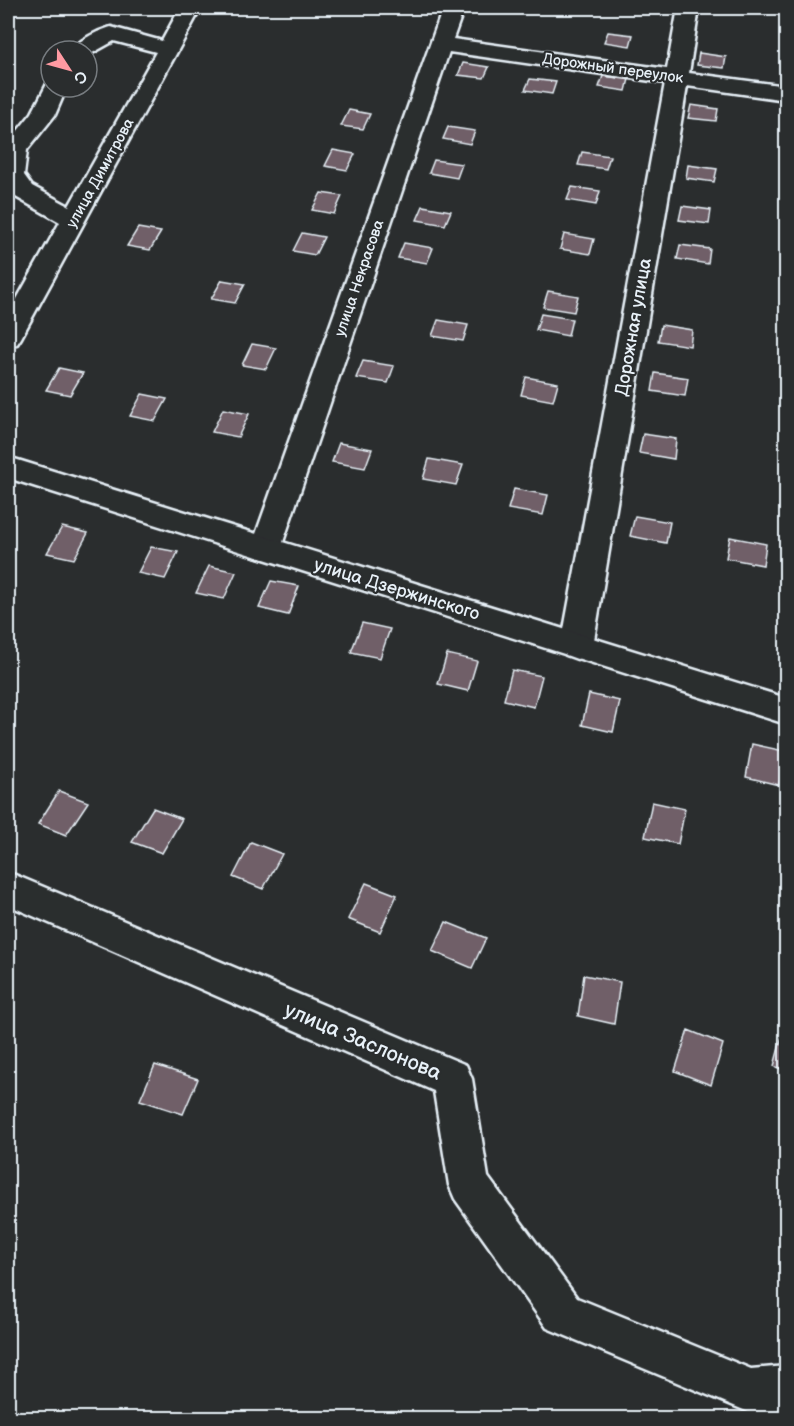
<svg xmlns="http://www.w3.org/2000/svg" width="794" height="1426" font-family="'Balsamiq Sans',sans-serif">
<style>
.building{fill:#705f67;stroke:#e8f1f8;stroke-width:1.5}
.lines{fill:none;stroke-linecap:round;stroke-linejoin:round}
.minor-casing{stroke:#e8f1f8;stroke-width:5}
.major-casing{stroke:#e8f1f8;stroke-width:5}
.minor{fill:#2a2d2e;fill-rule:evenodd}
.major{fill:#2a2d2e;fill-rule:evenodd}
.labels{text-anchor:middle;stroke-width:4.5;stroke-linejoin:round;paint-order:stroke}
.far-street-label{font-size:15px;fill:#e8f1f8;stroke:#2a2d2e}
.street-label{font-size:18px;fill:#e8f1f8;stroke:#2a2d2e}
.near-street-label{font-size:21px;fill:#e8f1f8;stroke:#2a2d2e}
</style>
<rect width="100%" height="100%" fill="#2a2d2e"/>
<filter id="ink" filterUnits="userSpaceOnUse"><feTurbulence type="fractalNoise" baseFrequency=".0167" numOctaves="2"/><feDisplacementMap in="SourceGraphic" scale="12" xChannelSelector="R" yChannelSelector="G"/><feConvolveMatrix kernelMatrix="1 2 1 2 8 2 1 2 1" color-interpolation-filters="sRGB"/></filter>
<g filter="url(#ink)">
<path class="building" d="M478,8H504L502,12Z
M608,32L633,35L630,46L604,42Z
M699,53L726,57L724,68L697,65Z
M463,63L489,67L484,78L458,75Z
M603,76L629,79L626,91L599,87Z
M530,79L556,82L552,94L525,90Z
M691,105L718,109L716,121L688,118Z
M349,110L370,114L363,129L341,126Z
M448,127L475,131L470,144L443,139Z
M333,150L355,154L347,170L325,166Z
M582,152L610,156L606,169L578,165Z
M434,160L462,164L457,178L429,173Z
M688,165L717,169L714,182L686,178Z
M572,187L600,191L596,205L567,200Z
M321,193L342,196L334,214L312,210Z
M423,206L451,211L445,225L417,220Z
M682,206L711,210L709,224L679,220Z
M138,228L161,232L150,250L127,246Z
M302,233L324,237L315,255L293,251Z
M564,234L594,239L590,254L560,249Z
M404,243L433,248L427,263L398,258Z
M680,245L710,249L708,264L677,259Z
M222,280L245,284L235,303L211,299Z
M548,291L578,296L574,312L543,307Z
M541,314L572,319L568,336L536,330Z
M438,320L468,325L463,341L432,336Z
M661,325L692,330L690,346L658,341Z
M252,344L276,348L266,369L242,365Z
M363,361L394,366L388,383L356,378Z
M59,368L83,373L70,395L46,390Z
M655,373L688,378L685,396L652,391Z
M526,377L558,383L553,401L521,395Z
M142,394L167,399L155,421L130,416Z
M223,409L249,414L238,437L212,432Z
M643,434L676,439L674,459L639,453Z
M339,443L372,449L365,468L332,462Z
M429,459L463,465L456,485L423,479Z
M514,489L548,495L543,515L508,509Z
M635,516L670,522L666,543L630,536Z
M62,527L88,533L74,559L47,553Z
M730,537L766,544L763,565L726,558Z
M151,547L178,552L165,579L138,573Z
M209,566L236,572L224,599L196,593Z
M271,581L299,586L288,615L259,608Z
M362,623L390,629L380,658L351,652Z
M447,654L477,661L468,691L438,684Z
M512,670L542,676L534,707L504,700Z
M589,694L620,701L613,732L582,725Z
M752,744L784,751L779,785L746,777Z
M59,791L88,802L66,835L38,824Z
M652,802L685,809L678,844L645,837Z
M153,808L182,819L162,853L132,842Z
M251,842L282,854L263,889L233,877Z
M366,883L397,895L380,932L348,919Z
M446,922L486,938L472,968L432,951Z
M584,975L620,982L614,1024L578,1016Z
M785,1025L786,1026V1071L774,1066Z
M688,1030L723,1044L711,1085L675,1071Z
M155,1065L198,1079L183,1114L140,1100Z"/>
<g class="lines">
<g class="minor-casing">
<path id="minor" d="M180,8H201L21,338L17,344L8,347V315L60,222L14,196L8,186V143L32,113L48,82L51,81V87H67L55,115L27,150L24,175L32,186L69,206L156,52L114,41L87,56V51H71C78,40 98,31 111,27L162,41Z
M443,8H464L453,39L667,69L678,8H699L689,73L786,86V100L687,86L593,646L588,655L577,659L566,655L561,646L665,83L449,52L281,548L277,556L266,559L255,556L251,548Z
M8,872L466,1065L472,1079L488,1177L577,1298L751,1369L786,1366V1410L751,1413L547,1328L455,1199L449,1185L434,1091L8,905Z"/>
</g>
<g class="major-casing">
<path id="major" d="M8,457L786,698V724L8,478Z"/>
</g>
<use href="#minor" class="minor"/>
<use href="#major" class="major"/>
</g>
</g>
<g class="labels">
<g class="far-street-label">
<text transform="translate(613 68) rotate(8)" y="5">Дорожный переулок</text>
<text transform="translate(100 173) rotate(-61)" y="5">улица Димитрова</text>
<text transform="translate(359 278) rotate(-71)" y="5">улица Некрасова</text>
</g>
<g class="street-label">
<text transform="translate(633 327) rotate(-80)" y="6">Дорожная улица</text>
<text transform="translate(397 589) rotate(17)" y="6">улица Дзержинского</text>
</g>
<g class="near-street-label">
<text transform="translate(363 1041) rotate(23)" y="7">улица Заслонова</text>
</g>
</g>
<rect width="794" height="1426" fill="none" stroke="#2a2d2e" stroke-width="30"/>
<rect x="15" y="15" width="764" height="1396" fill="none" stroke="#e8f1f8" stroke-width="2" filter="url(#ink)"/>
<g transform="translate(69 69) rotate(126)"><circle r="28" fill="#2a2d2e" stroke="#767b7f" stroke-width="1.5"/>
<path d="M0-4.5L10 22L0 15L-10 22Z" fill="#ff9aa2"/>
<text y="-9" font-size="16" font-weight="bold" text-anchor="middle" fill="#e8f1f8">С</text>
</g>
</svg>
